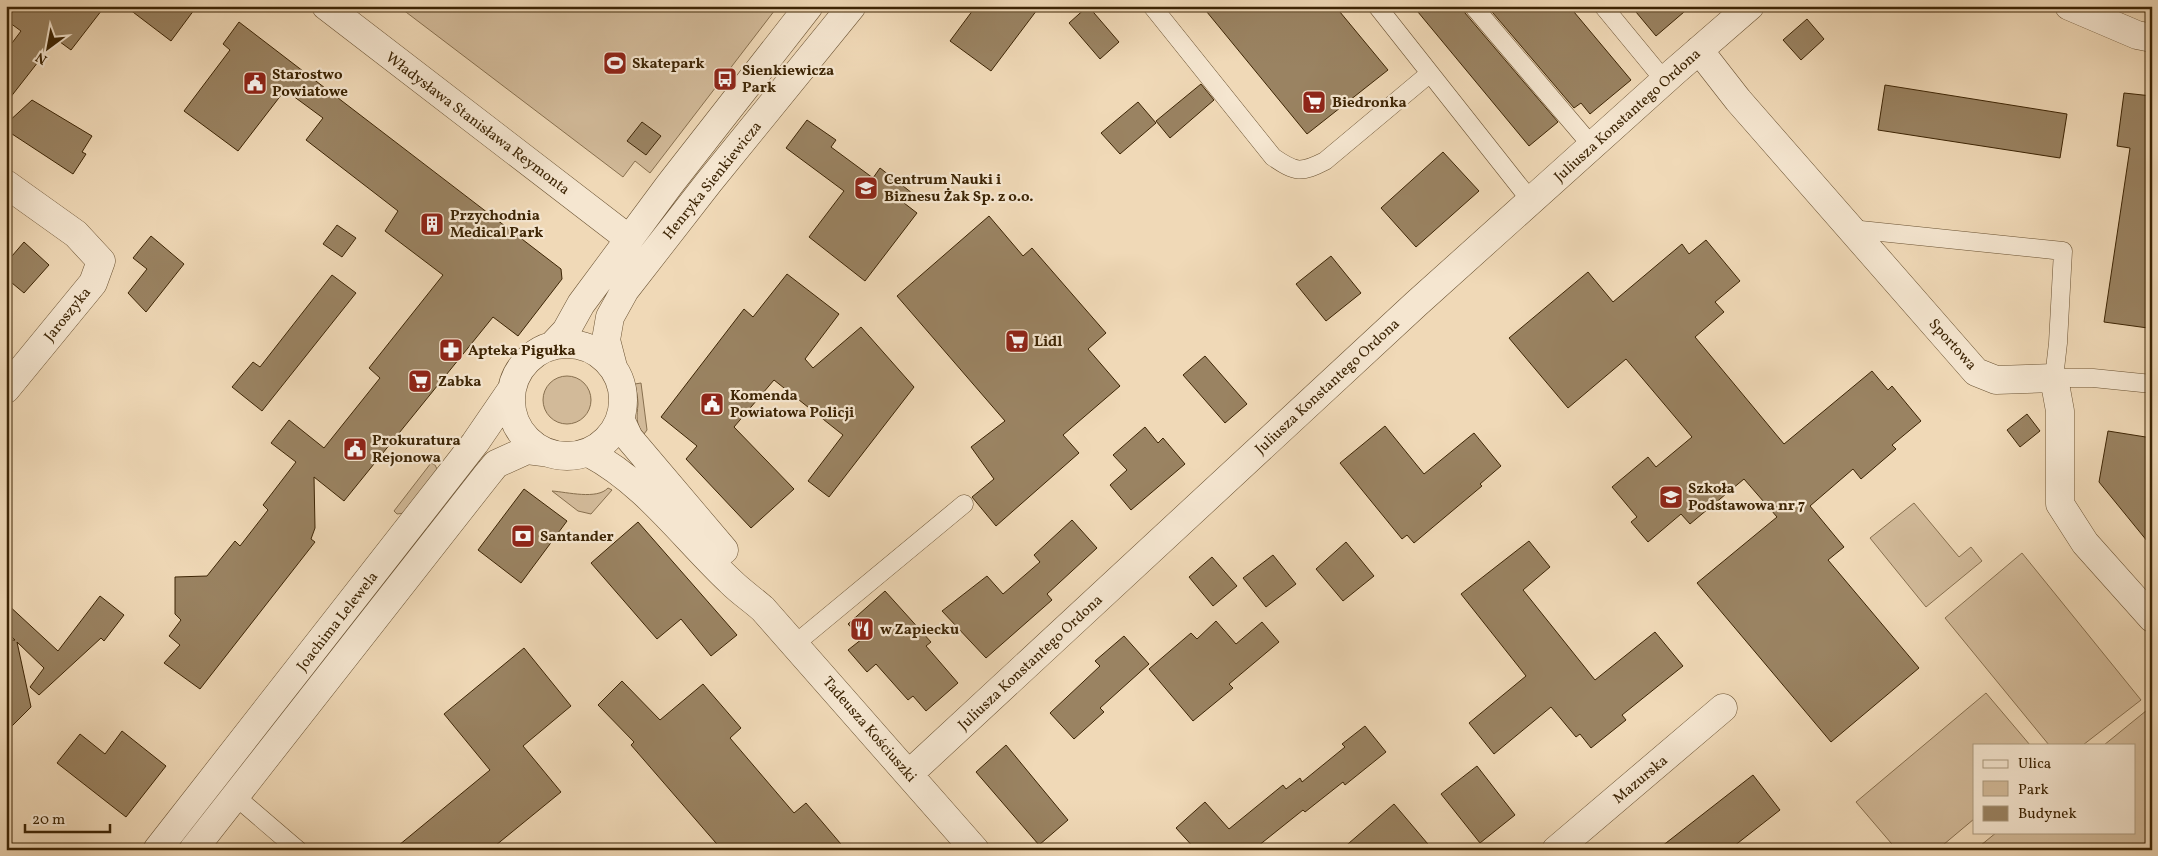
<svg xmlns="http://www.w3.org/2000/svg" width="2158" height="856" font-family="Vollkorn,serif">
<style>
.green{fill:#d2ba99;stroke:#88704f}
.building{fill:#9a8362;stroke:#3d2505}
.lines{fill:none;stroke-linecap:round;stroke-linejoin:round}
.service-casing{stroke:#6a5232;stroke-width:19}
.minor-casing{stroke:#6a5232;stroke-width:29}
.tertiary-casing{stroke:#6a5232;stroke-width:29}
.service{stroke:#f5e6d0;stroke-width:18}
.minor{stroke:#f5e6d0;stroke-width:28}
.tertiary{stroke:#f5e6d0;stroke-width:28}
.labels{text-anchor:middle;stroke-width:4.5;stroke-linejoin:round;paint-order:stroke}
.poi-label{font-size:15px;font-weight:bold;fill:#3d2505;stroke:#f5e6d0;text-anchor:start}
.street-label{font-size:15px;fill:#3d2505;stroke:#f5e6d0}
</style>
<rect width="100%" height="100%" fill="#f0d9b7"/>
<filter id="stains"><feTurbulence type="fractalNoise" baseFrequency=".004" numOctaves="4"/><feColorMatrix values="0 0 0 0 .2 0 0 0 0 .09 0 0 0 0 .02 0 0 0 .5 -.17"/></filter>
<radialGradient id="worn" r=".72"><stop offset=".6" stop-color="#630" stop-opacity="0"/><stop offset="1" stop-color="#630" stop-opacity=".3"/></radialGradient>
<path class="green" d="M398,6H778L650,173L635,161L623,177Z
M543 400a24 24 0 1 1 48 0a24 24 0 1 1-48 0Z
M641,383L647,430L644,434C635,424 637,416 638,404C638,397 636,390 635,384Z
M476,459L482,463L185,841L180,836Z
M431,463L435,465L438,471L410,508L407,507L405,513L397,514L394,511Z
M608,488L612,490L591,514L578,511L552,491C567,492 597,500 608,488Z
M1914,503L1959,557L1971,547L1982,561L1926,607L1870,538Z
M2022,553L2141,700L2083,745H2049L1945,618Z
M1986,693L2030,745H1974V819L1937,850H1897L1856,802Z
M2152,706V850H1975L1997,832H2134V745H2104Z"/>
<path class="building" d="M6,6H105L71,50L56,39L6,103V51L21,31L6,20Z
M125,6H197L171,41Z
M976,6H1040L991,71L950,41Z
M1088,6L1119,42L1100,59L1069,23Z
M1202,6H1335L1388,70L1307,134Z
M1413,6H1463L1465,13L1558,122L1529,146Z
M1487,6H1569L1631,80L1590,114L1581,103L1574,108Z
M1631,6H1691L1656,36Z
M1807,19L1824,39L1801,60L1783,40Z
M239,22L561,269L562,279L518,336L493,317L344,501L314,477L315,528L311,539L315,542L200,689L164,663L180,645L169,636L181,620L175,614V577L207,576L235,541L240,546L268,510L263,505L296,462L271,443L289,420L324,448L380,378L369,368L443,275L385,231L398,211L306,140L323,118L285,90L238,151L184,111L230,50L223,44Z
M1201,84L1214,100L1170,138L1156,121Z
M1885,85L2067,114L2060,158L1878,130Z
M2124,93L2152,96V304L2148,328L2104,322L2130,148L2117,146Z
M32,100L92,136L82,152L86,154L73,174L6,130V124Z
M1138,102L1156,123L1120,154L1101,133Z
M807,120L836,140L831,147L873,178L880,168L912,193L904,203L917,213L865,281L809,237L844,191L786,148Z
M642,122L661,136L646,155L627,141Z
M1443,152L1479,191L1416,247L1381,208Z
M989,216L1023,256L1032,248L1106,333L1088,349L1120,386L1063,435L1079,453L996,526L972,497L994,479L971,447L1005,421L897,296Z
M337,225L356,238L342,257L323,244Z
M151,236L184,264L146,312L128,293L147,269L133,258Z
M1706,240L1740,281L1715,302L1724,312L1695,337L1784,444L1872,371L1888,390L1892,386L1921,421L1892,445L1896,449L1861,479L1853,469L1810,506L1844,547L1828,560L1919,668L1831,742L1697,583L1777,517L1744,479L1690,524L1681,514L1648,542L1631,522L1637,517L1612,487L1648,457L1656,467L1692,437L1626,359L1568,408L1509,338L1588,272L1613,302L1682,244L1689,254Z
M24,242L49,265L24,293L6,278V263Z
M1331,256L1361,293L1326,321L1296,284Z
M787,274L839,314L805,359L813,368L861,327L914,387L829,497L808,481L843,435L774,380L734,427L794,489L751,528L686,459L697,446L661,417L744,309L753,317Z
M332,275L356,293L262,411L232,387L253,362L260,367Z
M1205,356L1247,404L1225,423L1183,375Z
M2027,414L2040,431L2020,447L2007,430Z
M1385,426L1424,474L1474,433L1501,466L1480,484L1482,486L1414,543L1407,535L1402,539L1340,463Z
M1145,427L1158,443L1163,438L1185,464L1131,510L1110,485L1127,470L1113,455Z
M2108,431L2152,438V547L2099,482Z
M524,489L567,521L521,583L478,550Z
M1072,520L1097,548L1047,594L1052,600L986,658L942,611L987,576L1003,594L1040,562L1034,555Z
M638,522L737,635L711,656L681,619L657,639L591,563Z
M1529,541L1550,567L1523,590L1595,680L1655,632L1683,666L1622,715L1626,720L1591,748L1580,734L1576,737L1551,707L1494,754L1469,723L1526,676L1461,594Z
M1346,542L1374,576L1343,601L1316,569Z
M1273,555L1296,584L1266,607L1243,578Z
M1212,557L1237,586L1213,606L1189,577Z
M885,591L931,642L926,646L958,683L926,711L913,696L908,700L876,664L867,672L848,650L862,639L848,624Z
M100,596L124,615L104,641L101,638L39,695L30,687L44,668L17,642L31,707L6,732V640H15L6,632V603L58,651Z
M1216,621L1236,644L1262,622L1279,642L1229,684L1233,688L1193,721L1149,669L1191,633L1197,639Z
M1124,636L1149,664L1100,708L1104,712L1074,739L1050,713L1100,666L1095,661Z
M524,648L571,706L523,746L561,792L490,850H393L490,770L444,714Z
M622,681L660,720L703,684L741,728L730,738L794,813L806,803L846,850H722L631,745L634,742L598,705Z
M1365,726L1386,752L1345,785L1343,782L1305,812L1303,810L1253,850H1196L1176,828L1205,802L1229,829L1283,785L1286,789L1300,778L1302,782L1345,747L1342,744Z
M122,731L166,766L126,817L57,763L80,734L105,754Z
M1006,745L1068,820L1039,845L976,772Z
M1477,766L1515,815L1480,843L1441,794Z
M1753,775L1780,810L1729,850H1657Z
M1394,804L1433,850H1341Z"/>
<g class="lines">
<g class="service-casing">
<path id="service" d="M1152,6L1273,157C1296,173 1301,173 1325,161L1429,74
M1377,6L1531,201
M1473,6L1592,146
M1603,6L1664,80
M1851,229L2063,251L2058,343L2054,378H2093L2152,384
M795,644L964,504
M235,796L298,850"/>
</g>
<g class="minor-casing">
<path id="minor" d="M326,6L629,239
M2069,6L2137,35L2152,38
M1699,50L1738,100L1976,372L1996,380L2054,378L2060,411V504L2085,543L2152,618
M6,184L76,234L101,261L93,283L6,389
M621,421L629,438L724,550
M589,453C647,484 684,538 731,582C741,592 753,600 763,609L975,850
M909,774L1416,304L1674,72L1750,6
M1556,850L1723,708"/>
</g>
<g class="tertiary-casing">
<path id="tertiary" d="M511 400a56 56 0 1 1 112 0a56 56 0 1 1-112 0Z
M552,346L566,331L581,304L670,184L809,6
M613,367L606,340L610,317L625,290L709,182L852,6
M157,850L475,443L512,389
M193,850L487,475L496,464L527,450L543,452"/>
</g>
<use href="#service" class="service"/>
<use href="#minor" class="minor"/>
<use href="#tertiary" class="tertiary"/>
</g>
<defs>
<g id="stadium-square" transform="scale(1.25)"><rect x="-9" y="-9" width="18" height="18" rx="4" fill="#8f2418" stroke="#f5e6d0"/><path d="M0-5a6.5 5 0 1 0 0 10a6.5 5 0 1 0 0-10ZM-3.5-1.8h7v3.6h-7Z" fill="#fff"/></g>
<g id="bus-square" transform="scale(1.25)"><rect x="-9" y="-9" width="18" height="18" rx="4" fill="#8f2418" stroke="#f5e6d0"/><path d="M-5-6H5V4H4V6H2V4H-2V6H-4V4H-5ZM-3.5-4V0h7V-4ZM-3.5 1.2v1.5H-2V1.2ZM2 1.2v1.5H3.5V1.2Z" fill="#fff"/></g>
<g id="civic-square" transform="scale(1.25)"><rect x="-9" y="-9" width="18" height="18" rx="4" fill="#8f2418" stroke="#f5e6d0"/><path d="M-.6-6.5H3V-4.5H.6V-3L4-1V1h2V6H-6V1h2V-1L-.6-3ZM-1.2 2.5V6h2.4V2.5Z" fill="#fff"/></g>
<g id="supermarket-square" transform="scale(1.25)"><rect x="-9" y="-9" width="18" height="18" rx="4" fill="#8f2418" stroke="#f5e6d0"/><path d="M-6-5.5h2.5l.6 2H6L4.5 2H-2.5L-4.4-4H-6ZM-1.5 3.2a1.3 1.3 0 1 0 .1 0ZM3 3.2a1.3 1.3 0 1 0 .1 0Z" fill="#fff"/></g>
<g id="school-square" transform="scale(1.25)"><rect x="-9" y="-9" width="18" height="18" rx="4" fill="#8f2418" stroke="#f5e6d0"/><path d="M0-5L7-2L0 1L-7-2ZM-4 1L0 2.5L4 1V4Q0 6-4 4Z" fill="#fff"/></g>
<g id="building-square" transform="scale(1.25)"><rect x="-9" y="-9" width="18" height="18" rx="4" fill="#8f2418" stroke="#f5e6d0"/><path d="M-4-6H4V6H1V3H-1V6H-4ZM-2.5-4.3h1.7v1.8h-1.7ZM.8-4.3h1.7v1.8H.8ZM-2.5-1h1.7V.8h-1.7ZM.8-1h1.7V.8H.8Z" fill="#fff"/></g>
<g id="pharmacy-square" transform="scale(1.25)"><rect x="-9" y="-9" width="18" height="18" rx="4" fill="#8f2418" stroke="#f5e6d0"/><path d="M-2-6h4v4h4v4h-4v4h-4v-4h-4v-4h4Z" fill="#fff"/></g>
<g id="bank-square" transform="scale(1.25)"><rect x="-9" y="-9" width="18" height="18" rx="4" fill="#8f2418" stroke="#f5e6d0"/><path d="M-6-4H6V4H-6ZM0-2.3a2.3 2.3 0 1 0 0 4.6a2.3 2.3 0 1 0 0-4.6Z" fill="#fff"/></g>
<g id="restaurant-square" transform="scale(1.25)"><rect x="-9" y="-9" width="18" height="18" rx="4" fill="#8f2418" stroke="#f5e6d0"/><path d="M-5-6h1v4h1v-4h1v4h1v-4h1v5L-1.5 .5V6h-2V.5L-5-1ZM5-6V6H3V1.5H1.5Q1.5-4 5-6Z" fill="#fff"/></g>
</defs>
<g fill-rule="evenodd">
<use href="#stadium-square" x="615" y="63"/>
<use href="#bus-square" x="725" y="79"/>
<use href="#civic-square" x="255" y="83"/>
<use href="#supermarket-square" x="1314" y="102"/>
<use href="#school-square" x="866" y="188"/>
<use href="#building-square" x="432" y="224"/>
<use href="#supermarket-square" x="1017" y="341"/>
<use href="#pharmacy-square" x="451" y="350"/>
<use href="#supermarket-square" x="420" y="381"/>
<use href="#civic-square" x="712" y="404"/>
<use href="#civic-square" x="355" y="449"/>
<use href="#school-square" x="1671" y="497"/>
<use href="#bank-square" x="523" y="536"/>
<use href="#restaurant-square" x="862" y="629"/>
</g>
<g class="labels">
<g class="poi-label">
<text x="632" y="68">Skatepark</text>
<text x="742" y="75">Sienkiewicza<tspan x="742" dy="17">Park</tspan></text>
<text x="272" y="79">Starostwo<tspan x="272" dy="17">Powiatowe</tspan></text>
<text x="1332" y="107">Biedronka</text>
<text x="884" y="184">Centrum Nauki i<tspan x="884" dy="17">Biznesu Żak Sp. z o.o.</tspan></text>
<text x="450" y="220">Przychodnia<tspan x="450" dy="17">Medical Park</tspan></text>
<text x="1034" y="346">Lidl</text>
<text x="468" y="355">Apteka Pigułka</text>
<text x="438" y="386">Zabka</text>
<text x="730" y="400">Komenda<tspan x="730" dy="17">Powiatowa Policji</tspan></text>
<text x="372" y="445">Prokuratura<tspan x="372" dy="17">Rejonowa</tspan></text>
<text x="1688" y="493">Szkoła<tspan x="1688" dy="17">Podstawowa nr 7</tspan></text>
<text x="540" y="541">Santander</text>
<text x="880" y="634">w Zapiecku</text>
</g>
<g class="street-label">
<text transform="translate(1627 115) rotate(-42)" y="5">Juliusza Konstantego Ordona</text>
<text transform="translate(478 123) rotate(37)" y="5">Władysława Stanisława Reymonta</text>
<text transform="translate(712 180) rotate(-51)" y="5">Henryka Sienkiewicza</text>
<text transform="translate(67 314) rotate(-51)" y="5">Jaroszyka</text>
<text transform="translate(1953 344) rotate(48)" y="5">Sportowa</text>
<text transform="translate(1327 386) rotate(-43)" y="5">Juliusza Konstantego Ordona</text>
<text transform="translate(337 621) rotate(-52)" y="5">Joachima Lelewela</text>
<text transform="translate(1030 662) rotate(-43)" y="5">Juliusza Konstantego Ordona</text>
<text transform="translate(870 729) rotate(49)" y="5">Tadeusza Kościuszki</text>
<text transform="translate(1640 779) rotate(-40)" y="5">Mazurska</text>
</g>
</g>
<rect width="2158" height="856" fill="none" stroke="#f0d9b7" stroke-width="25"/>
<rect x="8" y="8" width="2143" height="841" fill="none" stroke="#3d2505" stroke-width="2.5"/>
<rect x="12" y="12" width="2133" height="831" fill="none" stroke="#3d2505"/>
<rect x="1973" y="744" width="162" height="90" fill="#f5e6d0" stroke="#ab997f"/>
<rect x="1983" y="760" width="25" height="8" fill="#f5e6d0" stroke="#ab997f"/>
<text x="2018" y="768" font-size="15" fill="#3d2505">Ulica</text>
<rect x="1983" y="781" width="25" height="15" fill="#d2ba99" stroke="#ab997f"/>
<text x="2018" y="794" font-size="15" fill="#3d2505">Park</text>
<rect x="1983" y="806" width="25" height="15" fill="#9a8362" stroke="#ab997f"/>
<text x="2018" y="818" font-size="15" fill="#3d2505">Budynek</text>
<g transform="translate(48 48) rotate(212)" stroke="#f5e6d0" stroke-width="4" paint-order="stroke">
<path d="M0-4L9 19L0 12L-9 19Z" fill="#3d2505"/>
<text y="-8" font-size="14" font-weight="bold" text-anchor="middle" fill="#3d2505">N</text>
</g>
<path d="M25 824v8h85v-8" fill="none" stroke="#3d2505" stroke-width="2.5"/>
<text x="32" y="824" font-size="15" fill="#3d2505" stroke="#f5e6d0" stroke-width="4" paint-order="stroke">20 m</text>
<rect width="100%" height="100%" filter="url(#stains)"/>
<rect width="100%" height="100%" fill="url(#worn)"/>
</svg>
